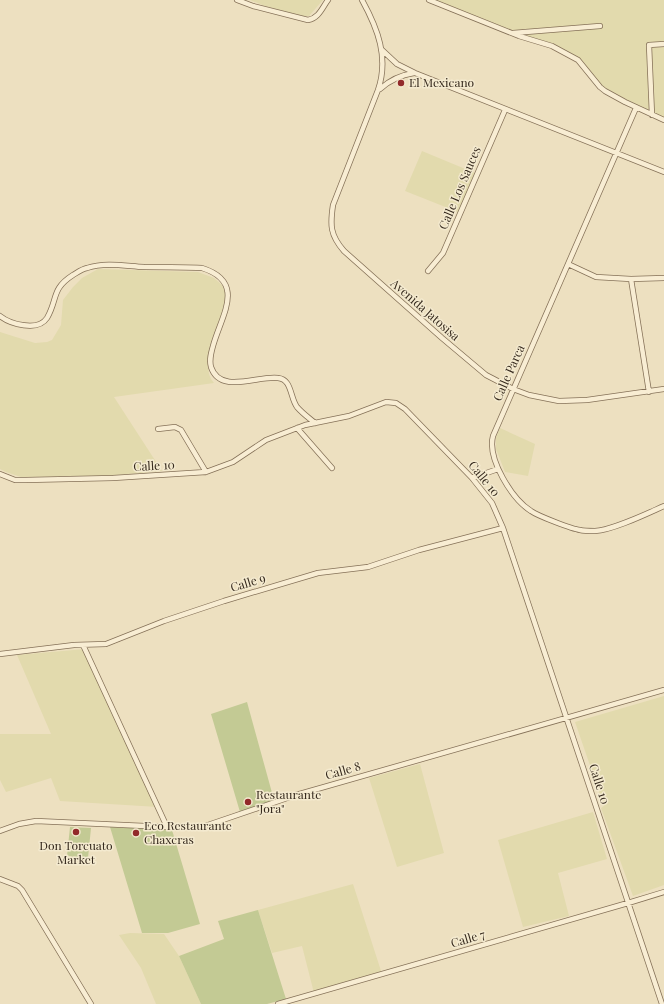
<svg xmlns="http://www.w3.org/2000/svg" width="664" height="1004" font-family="'Playfair Display',serif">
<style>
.farmland{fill:#e2daad}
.green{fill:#c3ca94}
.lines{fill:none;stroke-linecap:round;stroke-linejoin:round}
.minor-casing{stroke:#857158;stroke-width:6}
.minor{stroke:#f8edd3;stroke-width:4.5}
.poi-dot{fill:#922a2a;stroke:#f4eacf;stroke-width:1.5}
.labels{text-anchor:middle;stroke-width:3;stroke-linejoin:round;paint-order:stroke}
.poi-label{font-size:12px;fill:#35291d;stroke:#f4eacf;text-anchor:start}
.street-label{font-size:12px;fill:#35291d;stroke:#f4eacf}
</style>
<rect width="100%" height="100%" fill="#ede0c0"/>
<path class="farmland" d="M250,0H323L309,16H302L265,6Z
M434,0H664V118L607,93L581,64L557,48Z
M422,151L475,173L458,212L405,191Z
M98,269L198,272L214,278L222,285L226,294L223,311L210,350L208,364L209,374L211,379L214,383L114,397L162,471L106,476L21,477L6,472L0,469V332L35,343L47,342L52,340L61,325L63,300L73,287L82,278Z
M500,428L535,444L528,476L505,472L496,449V437Z
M85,649L158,807L60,801L51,778L6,792L0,780V734H51L17,655Z
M664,696V885L633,896L601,808L604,806L575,722Z
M420,764L444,853L397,867L369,778Z
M593,812L607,859L558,873L569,916L523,927L498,840Z
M353,884L382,974L314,993L302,946L272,953L258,910Z
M130,933L164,934L179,956L201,1004H156L141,968L119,935Z"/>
<path class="green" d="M247,702L274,800L240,812L211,714Z
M70,827L91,828L88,858L67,856Z
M110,827L172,830L200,924L168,933H142Z
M258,910L286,999L267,1004H201L179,956L224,939L218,921Z"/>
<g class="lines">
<g class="minor-casing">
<path id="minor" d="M237,0L253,6L308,20C319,18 322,8 328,0
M362,0C378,29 389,58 378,90L333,205C330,225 330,235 344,251L442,338L486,375L513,389L529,395L559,401L587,400L664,389
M429,0L519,36L552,46L578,60L600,87L605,91L625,102L664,120
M513,33L600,26
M382,50L397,64L415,73L664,172
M380,89C390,80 400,75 414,73
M636,108L493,436C487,459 512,499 531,511C538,516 572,529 580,530C584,531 590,531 595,531C613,530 646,514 664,506
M652,115L649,45L664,44
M568,264L596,277L631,279L664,278
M428,271L443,253L505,110
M631,279L649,392
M0,316C10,324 38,332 47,318C58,299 51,289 73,275C78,272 82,269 87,268C106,262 125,266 144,267C164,267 183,267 202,268C247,282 221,316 213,346C211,353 209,360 211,367C220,395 259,375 278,378C292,379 290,398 297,407C302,413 309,418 315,423
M297,428L332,468
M158,429L175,427L181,430L206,472
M0,474L15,480H26L113,478L206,472L233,462L266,440L305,425L349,416L386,402L396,403L405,409L472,478L492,503L503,528L662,1004
M472,478L498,469
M83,645L167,827
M0,654L74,645L106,644L164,621L224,601L318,573L368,567L419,550L503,528
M0,831L19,824L36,821L167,827L205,826L296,795L664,690
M0,879L18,886L22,890L91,1004
M278,1004L628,903L664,892"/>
</g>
<use href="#minor" class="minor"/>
</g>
<g class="poi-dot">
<circle cx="401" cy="83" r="4"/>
<circle cx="248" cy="802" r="4"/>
<circle cx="76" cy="832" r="4"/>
<circle cx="136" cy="833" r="4"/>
</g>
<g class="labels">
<g class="poi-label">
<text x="409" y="87">El Mexicano</text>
<text x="256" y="799">Restaurante<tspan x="256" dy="14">"Jora"</tspan></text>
<text x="144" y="830">Eco Restaurante<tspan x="144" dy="14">Chaxcras</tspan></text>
<text x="76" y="850" text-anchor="middle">Don Torcuato<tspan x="76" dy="14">Market</tspan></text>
</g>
<g class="street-label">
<text transform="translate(460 188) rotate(-67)" y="4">Calle Los Sauces</text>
<text transform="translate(425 310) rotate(41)" y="4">Avenida Jatosisa</text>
<text transform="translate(509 373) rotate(-66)" y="4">Calle Parca</text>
<text transform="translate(154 466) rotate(-3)" y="4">Calle 10</text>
<text transform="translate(484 479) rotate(51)" y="4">Calle 10</text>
<text transform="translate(248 583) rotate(-17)" y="4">Calle 9</text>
<text transform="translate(343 771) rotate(-16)" y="4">Calle 8</text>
<text transform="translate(599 784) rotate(72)" y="4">Calle 10</text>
<text transform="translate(468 939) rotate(-16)" y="4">Calle 7</text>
</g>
</g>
</svg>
